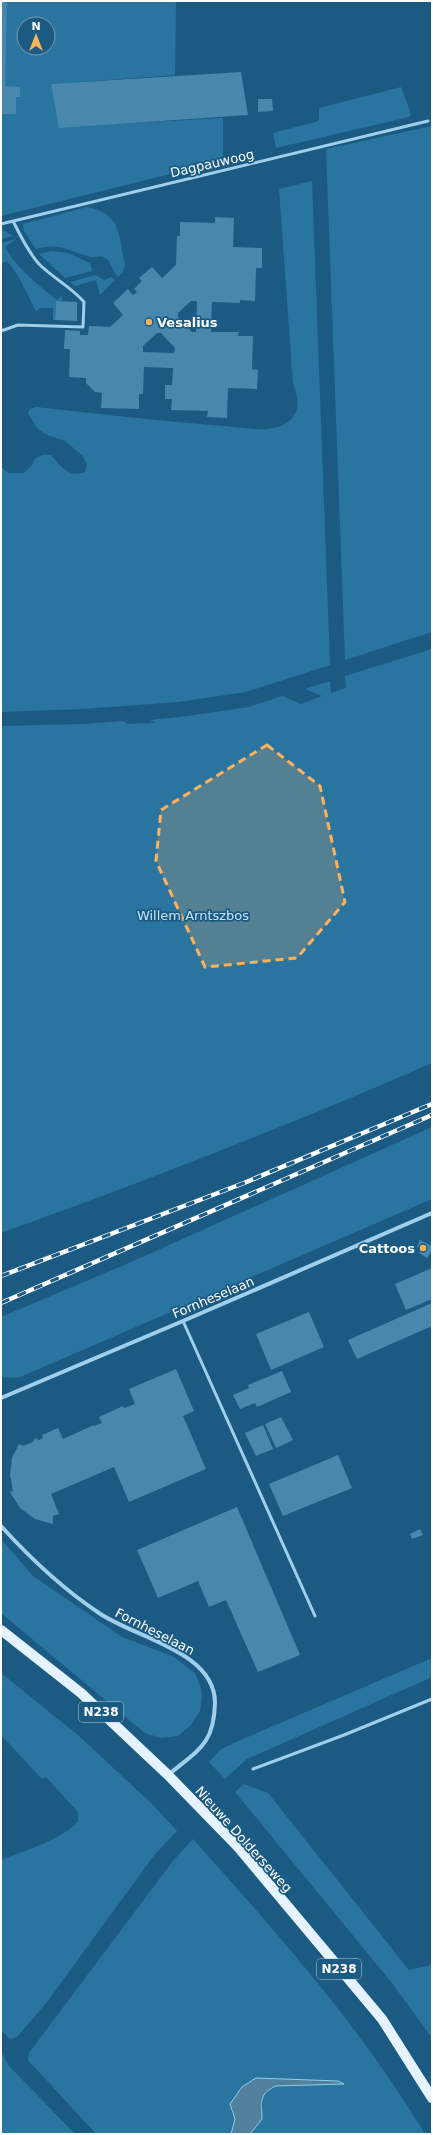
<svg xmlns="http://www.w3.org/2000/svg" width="433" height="2135" font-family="'DejaVu Sans',sans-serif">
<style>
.green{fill:#2a75a0;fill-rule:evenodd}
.water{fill:#52819d;stroke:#93cded}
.building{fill:#4887ae;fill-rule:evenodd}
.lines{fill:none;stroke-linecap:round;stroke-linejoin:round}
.service{stroke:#a0cfeb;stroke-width:3}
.minor{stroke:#a0cfeb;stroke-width:4}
.primary{stroke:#e4f3ff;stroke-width:10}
.rail-casing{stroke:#fff;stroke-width:4.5}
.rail{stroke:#1b5b83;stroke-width:3;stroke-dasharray:9;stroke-linecap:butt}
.marked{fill:#fcb15d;fill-opacity:0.2;stroke:#fcb15d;stroke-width:3;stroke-dasharray:8 5;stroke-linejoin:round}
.poi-dot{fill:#fcb15d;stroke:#1b5b83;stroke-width:1.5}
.labels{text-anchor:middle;stroke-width:3.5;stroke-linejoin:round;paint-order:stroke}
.shield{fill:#1b5b83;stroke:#bbceda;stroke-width:1}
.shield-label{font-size:12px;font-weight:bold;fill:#fff}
.street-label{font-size:13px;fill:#fff;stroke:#1b5b83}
.poi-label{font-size:13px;font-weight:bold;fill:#fff;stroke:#1b5b83;text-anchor:start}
.park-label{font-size:13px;fill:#c5e5f8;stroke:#1b5b83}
</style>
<rect width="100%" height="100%" fill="#1b5b83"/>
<path class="green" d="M1,1H176L175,75L53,84L60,127L223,118V161L1,216ZM24,24H48V48H24Z
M401,87L411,114L409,117L276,148L273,133L319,121V108Z
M432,126V632L345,660L326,149Z
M312,181L330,665L246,692L178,702L82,709L1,712V467L8,473H24L32,465L35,459L42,455H51C61,467 69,478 85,472L87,464L82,455L65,441L45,434L37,428L28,413L30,409L36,407C99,414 161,421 224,426C241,427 265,433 281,426C301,417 300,400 293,383L279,189Z
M87,207C122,214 118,234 125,265L123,272L118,277C111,270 113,262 104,257C99,255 95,258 91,257C69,251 60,242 36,249L24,231L23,224Z
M1,229L13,236L1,239Z
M16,239L5,247C17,269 37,284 57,300L62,295V301H56L55,320H53V308H40L36,311L17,274L7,261L1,264V243Z
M52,251L68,253L90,263L92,271L65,278L39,254Z
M95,275L104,280L111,277L115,280L100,295L96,280L75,286L70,282Z
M432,649V1063C290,1125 146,1181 1,1233V726L84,724L123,721L127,724L155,723L150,720L180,717L249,707L282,696L301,704L322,696L305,689L330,681L331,693L346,688L345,676Z
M432,1127V1199L18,1378L1,1377V1317L129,1263Z
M1,1539L33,1576L122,1637L172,1656L195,1673L201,1688L202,1698L200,1711L191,1725L178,1736L161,1738L145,1733L1,1613Z
M432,1658V1677L247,1759L225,1779L209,1762L220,1750L236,1742Z
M1,1673L79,1736L152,1804L177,1831L155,1854L47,2002L17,2037L10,2039L1,2030V1860C25,1851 60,1840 78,1822V1812L46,1777L42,1779L1,1735Z
M244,1784L268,1793L409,1970L432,1965V2038L392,1983L235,1792Z
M193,1839C277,1933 360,2026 425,2134H250C255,2127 259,2119 262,2111C266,2097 256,2095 276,2086L343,2083L338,2081L256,2078L231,2110L235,2119L231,2134H96L28,2060L29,2053L173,1861Z
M1,2051L9,2066L75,2134H1Z"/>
<path class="water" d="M256,2078L338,2081L344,2084L276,2086C258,2094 262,2102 262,2119L250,2134H231L235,2119L230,2104L242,2087Z"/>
<path class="building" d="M1,1H7L5,86L20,87V97H16V114H1Z
M241,72L248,115L59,128L51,84Z
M258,99H272L273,111L258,112Z
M215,217L234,218L233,247L262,248V268H256L255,301L240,300V303L212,302L211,332H239L238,336H253L252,369L258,370L257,389L228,388L227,418L207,417L208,411L171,410L172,399H165V385H172L173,368L144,367L143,394H139V409L101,408L102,393L95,392L86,383V378L69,377L70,349H64L65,330L80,331V335H88L89,326L110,327L123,315L113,303L128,289L133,295L137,292L134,289L142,281L139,278L152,267L162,278L176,265L177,236H180V222L215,223ZM191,301H197L196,332H192L178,317V313ZM157,333H161L175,348L174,353L143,352V346Z
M56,301L77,302V321L55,320Z
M420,1240L432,1246V1250L427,1258L419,1253L421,1249L417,1246Z
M432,1268V1299L406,1310L395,1284Z
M432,1303V1326L357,1359L348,1340Z
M309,1312L324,1347L271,1370L256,1334Z
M176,1369L194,1411L183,1416L206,1469L129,1502L114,1467L51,1494L59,1514L53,1516V1524L35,1519L20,1508L10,1492L13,1491L10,1475L12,1458L19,1444L23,1446L33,1442L35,1438L39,1440L43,1438L42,1435L58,1428L63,1439L94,1425V1426L102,1423L99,1417L123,1406L124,1408L135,1404L129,1389Z
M282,1371L291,1392L257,1407L255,1403L240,1409L233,1395L249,1388L248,1385Z
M281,1417L293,1440L276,1448L265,1424Z
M263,1425L273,1449L256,1456L245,1433Z
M338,1455L352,1488L283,1516L269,1484Z
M237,1507L300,1655L258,1672L226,1600L209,1607L198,1581L158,1598L137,1550Z
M420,1529L423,1535L412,1539L410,1534Z"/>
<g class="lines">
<path class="service" d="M1,224L428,121
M1,331L18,325L83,327L84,302C71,287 53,278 39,264C28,252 20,235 13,221
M183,1321L315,1616
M253,1769L344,1735L432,1699"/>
<path class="minor" d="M1,1398L183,1321L432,1213
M1,1526C30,1558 63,1589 99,1613C135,1638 215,1651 215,1703C214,1745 198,1750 168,1775"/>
<path class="primary" d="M1,1630L81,1693L168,1775L238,1847L382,2019L432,2098"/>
<g class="rail-casing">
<path id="rail" d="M1,1276L244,1183L432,1104
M1,1303L432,1115"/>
</g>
<use href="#rail" class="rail"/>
</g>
<path class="marked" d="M267,745L320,786L345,902L297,958L205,967L156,861L161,810Z"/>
<g class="poi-dot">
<circle cx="149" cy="322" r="4"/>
<circle cx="423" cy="1248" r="4"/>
</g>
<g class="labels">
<g class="shield">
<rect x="79" y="1702" width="44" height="20" rx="3"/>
<rect x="317" y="1959" width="44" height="20" rx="3"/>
</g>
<g class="shield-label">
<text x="101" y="1716">N238</text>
<text x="339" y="1973">N238</text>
</g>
<g class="street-label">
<text transform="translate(212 163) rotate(-13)" y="5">Dagpauwoog</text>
<text transform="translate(213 1297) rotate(-23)" y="5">Fornheselaan</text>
<text transform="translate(155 1631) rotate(27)" y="5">Fornheselaan</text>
<text transform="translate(244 1839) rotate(48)" y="5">Nieuwe Dolderseweg</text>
</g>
<g class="poi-label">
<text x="157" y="327">Vesalius</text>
<text x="415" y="1253" text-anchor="end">Cattoos</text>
</g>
<g class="park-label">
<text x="193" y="920">Willem Arntszbos</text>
</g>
</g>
<rect width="433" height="2135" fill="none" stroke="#ffffff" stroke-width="4"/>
<g transform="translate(36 36)"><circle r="19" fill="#1b5b83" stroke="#769db5"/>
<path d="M0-3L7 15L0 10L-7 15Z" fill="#fcb15d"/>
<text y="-6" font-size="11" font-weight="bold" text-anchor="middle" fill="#ffffff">N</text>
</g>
</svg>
